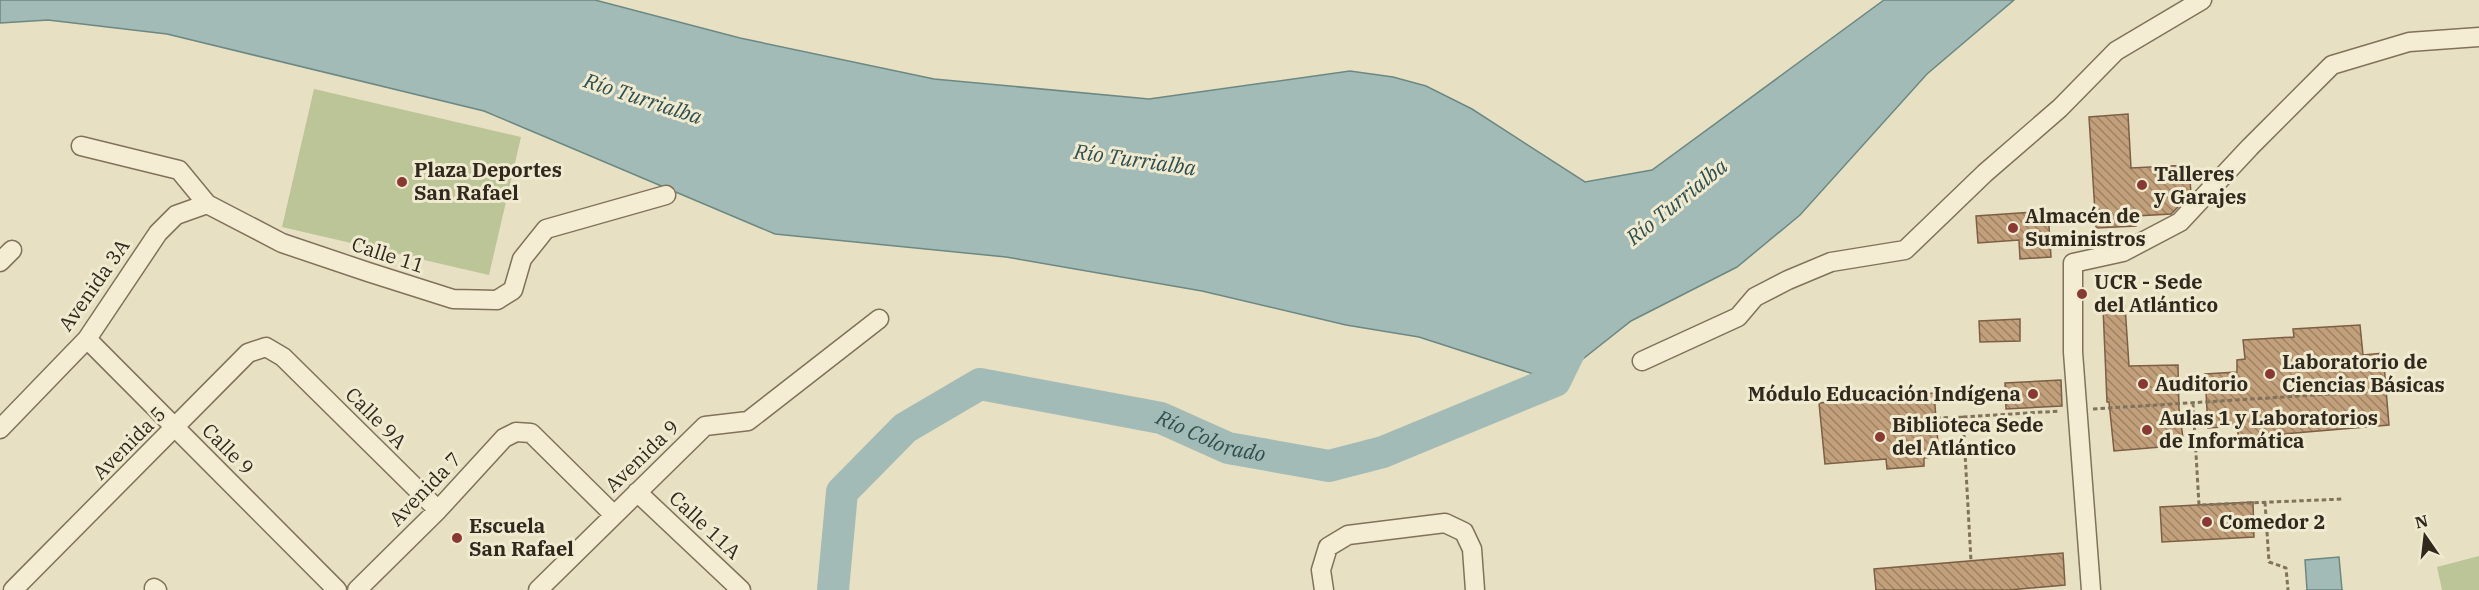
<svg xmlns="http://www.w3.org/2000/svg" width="2479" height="590" font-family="'IBM Plex Serif',serif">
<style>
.pitch{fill:#bbc597}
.water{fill:#a3bbb6;stroke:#6c8883;stroke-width:1.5}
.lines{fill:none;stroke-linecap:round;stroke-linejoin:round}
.river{stroke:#a3bbb6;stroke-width:32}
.building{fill:url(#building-back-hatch);stroke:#7c5f44;stroke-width:1.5}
.minor-casing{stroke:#80725b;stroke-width:21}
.path{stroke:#80725b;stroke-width:3;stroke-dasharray:4.5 3;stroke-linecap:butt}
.minor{stroke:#f4edd3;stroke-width:18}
.poi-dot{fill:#883932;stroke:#f0ead0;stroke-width:2}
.labels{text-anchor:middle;stroke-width:6;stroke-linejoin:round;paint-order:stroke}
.poi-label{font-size:20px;font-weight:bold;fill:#31291e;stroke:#f0ead0;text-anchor:start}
.street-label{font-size:20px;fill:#31291e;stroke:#f0ead0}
.water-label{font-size:21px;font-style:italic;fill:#2e4e4f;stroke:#f0ead0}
</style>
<defs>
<pattern id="building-back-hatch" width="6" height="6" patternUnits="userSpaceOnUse" patternTransform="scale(1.5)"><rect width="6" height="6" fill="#c2a07b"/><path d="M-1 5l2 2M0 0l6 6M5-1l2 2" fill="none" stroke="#9e8264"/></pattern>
</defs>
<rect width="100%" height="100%" fill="#e8e0c2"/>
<path class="pitch" d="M314,89L521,137L489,275L282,227Z
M2479,556V590H2442L2437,567Z"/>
<path class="water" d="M0,0H595L740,38L934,79L1149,99L1350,71L1393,77L1426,86L1472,109L1585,182L1652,170L1884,0H2014L1927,74L1800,215L1737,267L1631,321L1555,381L1419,337L1346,325L1202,291L1006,257L775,234L484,111L167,34L48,20L0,23Z
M2339,557L2342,590H2307L2305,560Z"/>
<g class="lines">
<path class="river" id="s1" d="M833,590L842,492L905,428L980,384L1161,418L1228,448L1329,466L1383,452L1555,381L1574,342"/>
</g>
<path class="building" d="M2128,114L2131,168L2189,165L2191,194L2183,202H2178V207L2171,214L2136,216V226L2096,228L2089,117Z
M2048,211L2051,257L2020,259L2019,240L1978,243L1976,216Z
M2125,305L2129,366L2178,365L2179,409L2184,445L2114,451L2109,402H2107L2103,307Z
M2020,319V341L1980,342L1979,321Z
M2360,325L2363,355L2383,353L2389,425L2238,438V426L2208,428L2205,374L2237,372V360L2245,359L2243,340L2294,337L2293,329Z
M2061,380L2062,406L2006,409L2005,383Z
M1934,393L1939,456L1924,458V466L1887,469L1886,459L1825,464L1819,403Z
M2253,502L2254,537L2162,542L2160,507Z
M2063,553L2065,585L2009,590H1876L1874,569Z"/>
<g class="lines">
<g class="minor-casing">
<path id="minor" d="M81,146L179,170L207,204L282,243L368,272L453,299L497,300L513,290L522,259L546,229L666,195
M0,262L12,250
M87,339L337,590
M1642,361L1738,317L1755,297L1788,280L1831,262L1905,250L1985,173L2060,108L2116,51L2202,0
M0,429L87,339L158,233L176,215L207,204
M637,492L741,590
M154,588L157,590
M13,590L248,353L266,347L283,357L438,510
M357,590L438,510L504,438L516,432L531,433L614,515
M538,590L705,426L748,421L879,319
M1324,590L1321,570L1328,547L1348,535L1445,523L1464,532L1472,549L1475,590
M2091,590L2073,352V263L2123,252L2180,222L2250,147L2332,65L2409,42L2479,37"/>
</g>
<path class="path" d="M2193,403L2199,505L2344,499
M2093,409L2379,391
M1963,417L2060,411
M1936,418L1963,417L1971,561
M2265,502L2269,562L2286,568L2288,590"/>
<use href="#minor" class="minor"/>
</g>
<g class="poi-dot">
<circle cx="402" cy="182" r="6"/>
<circle cx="2142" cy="185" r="6"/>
<circle cx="2013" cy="228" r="6"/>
<circle cx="2082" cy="294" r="6"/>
<circle cx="2270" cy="374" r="6"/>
<circle cx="2143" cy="384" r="6"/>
<circle cx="2033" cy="394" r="6"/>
<circle cx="2147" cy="430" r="6"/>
<circle cx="1880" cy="437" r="6"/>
<circle cx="2207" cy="522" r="6"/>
<circle cx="457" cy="538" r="6"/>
</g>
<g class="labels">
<g class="poi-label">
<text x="414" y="177">Plaza Deportes<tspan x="414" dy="23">San Rafael</tspan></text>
<text x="2154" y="181">Talleres<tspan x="2154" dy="23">y Garajes</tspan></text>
<text x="2025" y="223">Almacén de<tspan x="2025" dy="23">Suministros</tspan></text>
<text x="2094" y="289">UCR - Sede<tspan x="2094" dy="23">del Atlántico</tspan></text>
<text x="2282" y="369">Laboratorio de<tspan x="2282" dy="23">Ciencias Básicas</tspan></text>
<text x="2155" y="391">Auditorio</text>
<text x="2021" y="401" text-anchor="end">Módulo Educación Indígena</text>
<text x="2159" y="425">Aulas 1 y Laboratorios<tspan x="2159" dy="23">de Informática</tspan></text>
<text x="1892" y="432">Biblioteca Sede<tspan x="1892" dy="23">del Atlántico</tspan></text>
<text x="2219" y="529">Comedor 2</text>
<text x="469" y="533">Escuela<tspan x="469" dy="23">San Rafael</tspan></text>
</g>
<g class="street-label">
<text transform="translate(388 255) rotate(18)" y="7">Calle 11</text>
<text transform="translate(94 285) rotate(-55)" y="7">Avenida 3A</text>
<text transform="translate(376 418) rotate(45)" y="7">Calle 9A</text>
<text transform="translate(129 443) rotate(-45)" y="7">Avenida 5</text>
<text transform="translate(228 449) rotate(45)" y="7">Calle 9</text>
<text transform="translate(642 456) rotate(-44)" y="7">Avenida 9</text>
<text transform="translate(425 489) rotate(-46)" y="7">Avenida 7</text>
<text transform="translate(705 525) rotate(43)" y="7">Calle 11A</text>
</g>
<g class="water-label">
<text transform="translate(643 99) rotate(18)" y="7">Río Turrialba</text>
<text transform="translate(1135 160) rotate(8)" y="7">Río Turrialba</text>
<text transform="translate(1677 202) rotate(-39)" y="7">Río Turrialba</text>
<text dy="7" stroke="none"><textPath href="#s1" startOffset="513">Río Colorado</textPath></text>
</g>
</g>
<g transform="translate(2425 536) rotate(346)" stroke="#f0ead0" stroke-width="4.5" paint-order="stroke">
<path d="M0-4.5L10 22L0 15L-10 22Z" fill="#31291e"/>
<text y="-9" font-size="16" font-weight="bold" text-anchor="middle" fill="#31291e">N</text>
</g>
</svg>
